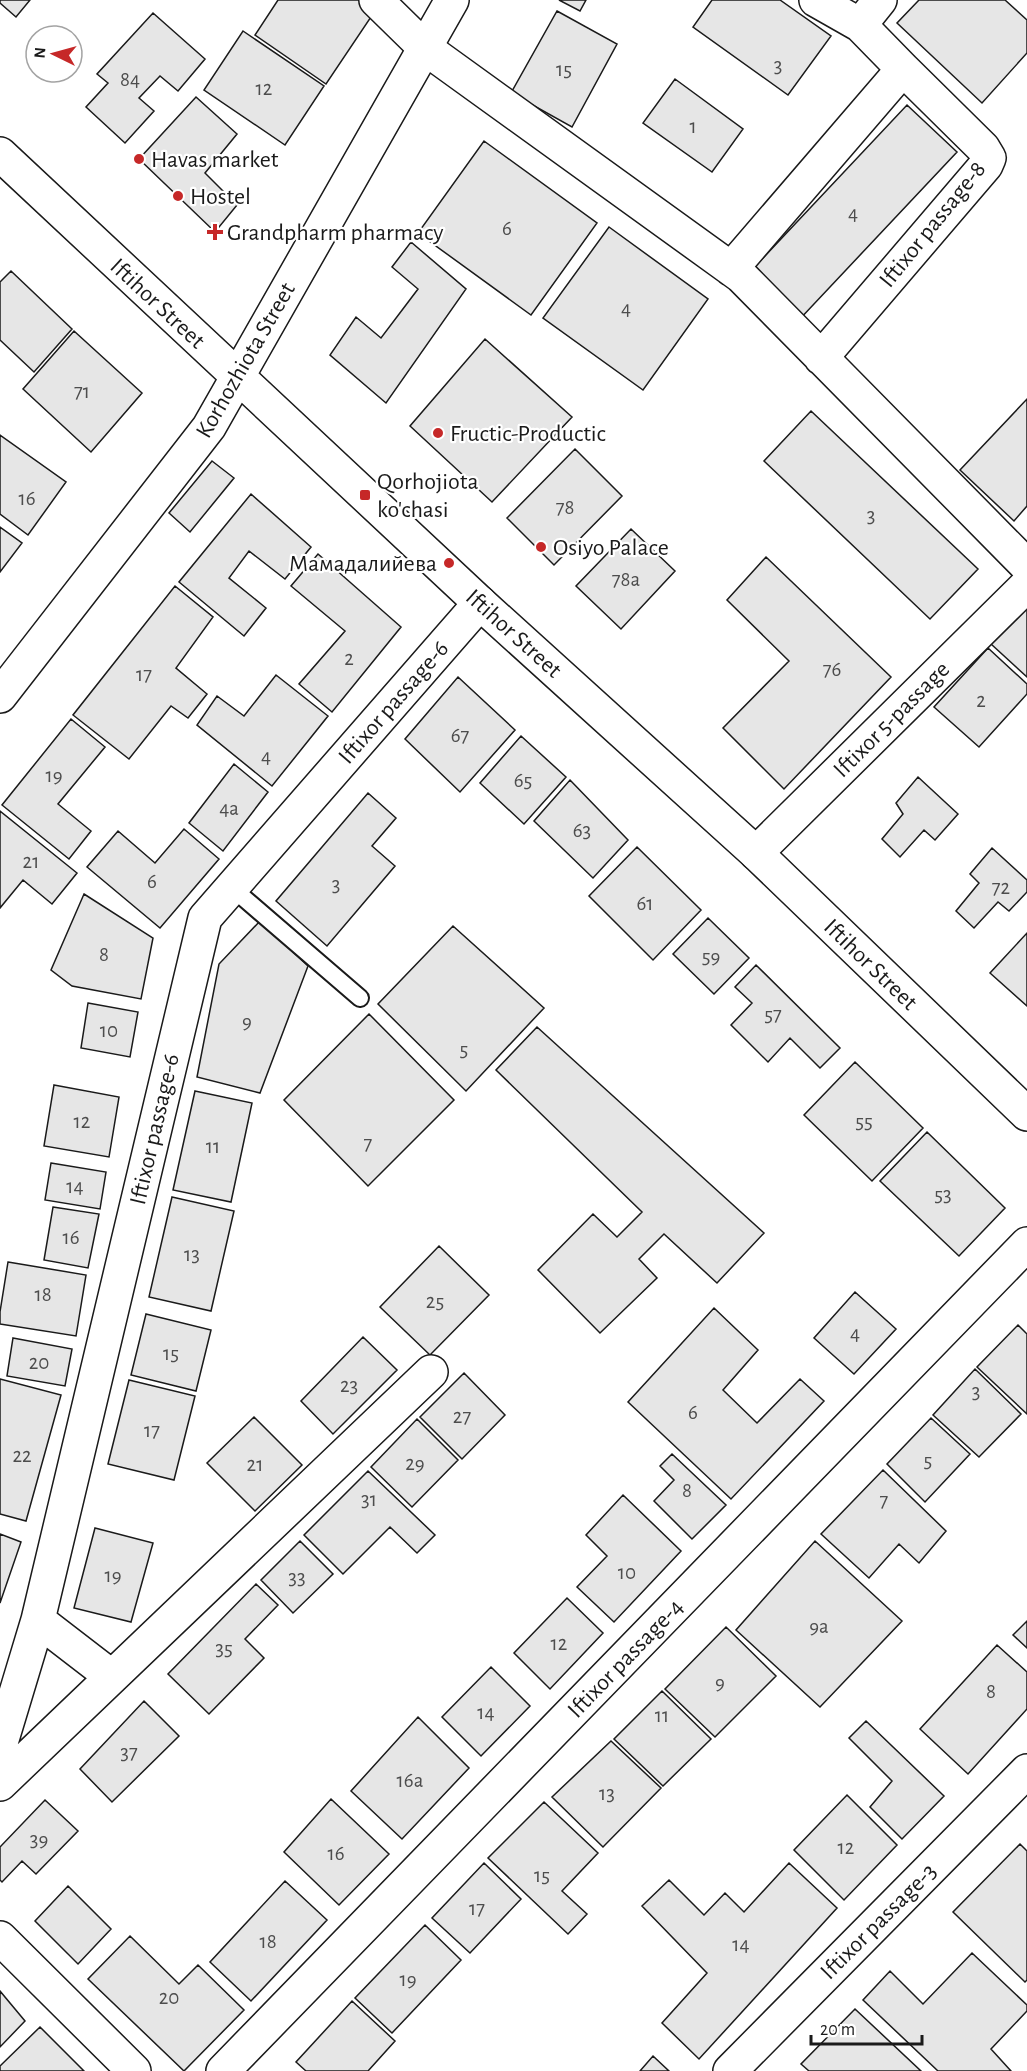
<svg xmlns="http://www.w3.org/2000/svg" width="1027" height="2071" font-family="'Alegreya Sans',sans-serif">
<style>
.building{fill:#e6e6e6;stroke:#1a1a1a;stroke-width:1.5}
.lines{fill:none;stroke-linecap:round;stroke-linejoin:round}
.lane-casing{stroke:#1a1a1a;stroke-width:20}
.street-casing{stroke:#1a1a1a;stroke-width:36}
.secondary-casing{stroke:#1a1a1a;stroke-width:36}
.lane{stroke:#fff;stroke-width:16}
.street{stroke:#fff;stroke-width:33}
.secondary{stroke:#fff;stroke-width:33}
.poi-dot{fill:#c62828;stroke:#fff;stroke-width:2}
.labels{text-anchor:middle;stroke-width:4.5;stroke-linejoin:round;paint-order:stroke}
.number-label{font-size:21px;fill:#4d4d4d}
.poi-label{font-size:24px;fill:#1a1a1a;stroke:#fff;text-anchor:start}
.street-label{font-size:24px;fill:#1a1a1a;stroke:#fff}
</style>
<rect width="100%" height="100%" fill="#fff"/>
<path class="building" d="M0,0H30L16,17L0,3Z
M278,0H361L375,11L326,84L255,35Z
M559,0H586L580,11Z
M712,0H780L831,36L788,95L693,27Z
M919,0H1005L1027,20V53L982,103L897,23Z
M557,11L617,44L572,127L511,93Z
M153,13L205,59L178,91L160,76L139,98L154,111L125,143L86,107L108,83L97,74Z
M243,31L324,86L285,145L204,90Z
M675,79L743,129L712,172L643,123Z
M196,97L237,134L205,173L237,205L215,232L139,159Z
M907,105L957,152L798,321L748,274Z
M484,141L597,223L531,315L418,233Z
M609,227L708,299L643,390L543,318Z
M411,242L466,289L386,403L330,355L356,317L381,338L418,289L392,267Z
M11,271L72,329L34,372L0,340V282Z
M74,331L142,393L91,452L23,389Z
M485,339L572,417L492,502L410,426Z
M1027,399V506L1014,521L960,470Z
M811,411L978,569L930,619L764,461Z
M0,435L66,482L28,535L0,514Z
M575,449L622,496L554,565L507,518Z
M212,461L234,478L190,532L169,513Z
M251,494L311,547L285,579L249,551L229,578L266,608L244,636L179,582Z
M0,527L22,543L0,572Z
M631,529L675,571L621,629L576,586Z
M318,554L401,627L332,712L299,684L345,631L291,586Z
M766,557L891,677L784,789L723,728L789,661L727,600Z
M175,586L213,617L176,668L207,694L188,718L171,706L129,759L73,715Z
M1027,604V677L991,644Z
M988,648L1027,684V694L979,747L934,707Z
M276,675L328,716L272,786L197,725L217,696L244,716Z
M458,677L515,730L460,792L405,739Z
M71,719L105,747L58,804L91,831L69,859L2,805Z
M521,736L566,777L524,824L480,783Z
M234,764L268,792L223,851L189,823Z
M918,777L958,814L935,840L924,830L900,857L882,839L903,814L896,803Z
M570,780L628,840L593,878L534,821Z
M368,793L396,818L372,846L395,866L327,946L276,901Z
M0,811L77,873L52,904L23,880L0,908Z
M184,829L219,859L160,928L87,867L118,831L155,863Z
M637,847L701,910L653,960L589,896Z
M992,848L1027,880V892L1009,911L998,902L974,928L956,911L979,883L970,874Z
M84,894L153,938L141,999L72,986L51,970Z
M708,918L749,958L714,994L673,954Z
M260,921L308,966L260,1093L197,1077L219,964Z
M453,926L544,1008L466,1091L378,1004Z
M1027,933V1006L990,973Z
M756,965L840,1048L820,1068L790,1038L768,1062L731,1025L752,1003L735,987Z
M88,1003L138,1012L130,1057L81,1048Z
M369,1014L454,1100L368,1186L284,1100Z
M537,1027L764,1233L717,1283L664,1234L639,1259L657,1278L600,1333L538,1270L593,1214L617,1237L642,1212L496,1070Z
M855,1062L923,1128L872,1181L804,1115Z
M54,1085L119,1097L109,1157L44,1146Z
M195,1091L252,1103L231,1202L173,1190Z
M927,1132L1005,1208L959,1256L880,1181Z
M51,1163L106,1172L100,1209L45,1200Z
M172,1197L234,1211L211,1311L149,1297Z
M53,1207L99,1214L88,1268L44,1260Z
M439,1246L489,1295L430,1355L380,1307Z
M8,1262L86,1275L76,1336L0,1324V1312Z
M855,1292L896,1329L854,1374L814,1338Z
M714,1308L758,1350L723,1390L757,1423L800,1379L824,1401L731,1499L628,1402Z
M146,1314L211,1330L196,1391L131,1375Z
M1018,1325L1027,1334V1414L977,1367Z
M363,1337L397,1370L333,1434L301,1401Z
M13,1338L72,1349L65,1386L7,1376Z
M975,1369L1021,1414L979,1457L933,1415Z
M464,1373L505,1415L462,1459L420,1417Z
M0,1379L61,1395L26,1521L0,1514Z
M129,1380L195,1396L174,1480L108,1464Z
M254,1417L302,1465L255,1511L207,1463Z
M931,1418L970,1454L925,1502L887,1464Z
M417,1419L458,1460L412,1507L371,1467Z
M672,1454L726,1505L692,1539L654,1501L674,1480L660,1466Z
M883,1470L946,1531L919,1563L899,1544L869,1578L821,1534Z
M368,1471L435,1535L417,1553L390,1527L343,1574L304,1535Z
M623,1495L681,1551L614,1622L577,1587L607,1556L586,1535Z
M95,1528L153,1543L131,1622L74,1608Z
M0,1534L21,1542L0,1603Z
M300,1541L333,1574L293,1613L261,1580Z
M815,1541L902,1621L820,1707L736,1630Z
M256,1584L278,1605L245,1639L264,1658L209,1714L168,1674Z
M567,1598L603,1633L550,1689L514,1653Z
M1027,1621V1648L1013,1635Z
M726,1627L776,1676L715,1737L665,1689Z
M997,1645L1027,1672V1709L968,1774L920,1729Z
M491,1667L530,1706L481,1756L442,1717Z
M662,1691L711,1739L663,1786L614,1739Z
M144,1701L179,1736L112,1802L80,1769Z
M418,1717L469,1768L402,1839L351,1791Z
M866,1721L944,1796L902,1839L870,1807L892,1781L849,1738Z
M611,1741L661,1788L603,1847L552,1797Z
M847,1795L897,1845L844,1900L794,1850Z
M331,1799L389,1854L339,1905L284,1852Z
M45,1800L78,1831L36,1874L22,1861L2,1882L0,1880V1847Z
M544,1802L598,1853L562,1891L587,1914L568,1934L488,1858Z
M1020,1844L1027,1851V1980L1025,1982L953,1912Z
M484,1863L521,1899L470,1953L432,1918Z
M789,1863L837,1908L699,2059L662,2023L707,1973L642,1906L669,1880L704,1915L725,1893L744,1912Z
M285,1881L327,1920L251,2001L210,1962Z
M68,1886L111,1929L78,1964L35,1921Z
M425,1925L461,1960L392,2033L355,1998Z
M130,1936L179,1984L198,1965L244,2010L184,2071L88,1979Z
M972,1953L1027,2005V2011L991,2049L1011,2071H938L863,2000L890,1971L923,2004Z
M0,1991L25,2021L0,2047Z
M352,2001L395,2041L368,2071H306L296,2062Z
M855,2009L921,2071H809L801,2064Z
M40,2027L84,2071H0V2066Z
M653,2056L669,2071H640Z"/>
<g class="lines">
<g class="lane-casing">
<path id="lane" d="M231,887L360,998"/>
</g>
<g class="street-casing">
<path id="street" d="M376,0L425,48L741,276L1027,566
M816,0L860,25
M880,0L860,25L903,69
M731,269L903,69L983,148L989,158L986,165L821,358
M756,853L1027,585
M38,1620L112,1677
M0,1746L38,1620L205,918L480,603
M0,1784L431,1372
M0,1938L134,2071
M223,2071L1027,1244
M730,2071L1027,1771"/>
</g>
<g class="secondary-casing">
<path id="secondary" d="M0,154L480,603L756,853L1027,1114
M0,696L209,427L452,0"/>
</g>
<use href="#lane" class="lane"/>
<use href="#street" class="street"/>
<use href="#secondary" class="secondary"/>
</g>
<g class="poi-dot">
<circle cx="139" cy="159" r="6"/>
<circle cx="178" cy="196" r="6"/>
<path d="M212 223h6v6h6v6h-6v6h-6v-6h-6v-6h6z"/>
<circle cx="438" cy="433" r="6"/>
<rect x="359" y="489" width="12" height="12" rx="3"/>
<circle cx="541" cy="547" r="6"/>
<circle cx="449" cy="563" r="6"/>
</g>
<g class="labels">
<g class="number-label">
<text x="778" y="72">3</text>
<text x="564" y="76">15</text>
<text x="130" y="86">84</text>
<text x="264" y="95">12</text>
<text x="693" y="133">1</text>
<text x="853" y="220">4</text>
<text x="507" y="235">6</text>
<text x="626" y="315">4</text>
<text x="82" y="398">71</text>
<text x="27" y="505">16</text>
<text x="565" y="514">78</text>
<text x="871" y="522">3</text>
<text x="626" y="586">78a</text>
<text x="349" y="665">2</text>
<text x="832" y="676">76</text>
<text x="144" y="681">17</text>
<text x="981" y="707">2</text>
<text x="460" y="742">67</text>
<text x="266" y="763">4</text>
<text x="54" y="782">19</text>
<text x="523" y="787">65</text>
<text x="229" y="815">4а</text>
<text x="582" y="837">63</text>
<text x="31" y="868">21</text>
<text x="152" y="888">6</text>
<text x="336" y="891">3</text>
<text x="1001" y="894">72</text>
<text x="645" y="910">61</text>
<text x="104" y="961">8</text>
<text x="711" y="963">59</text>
<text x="773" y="1021">57</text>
<text x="247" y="1028">9</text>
<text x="109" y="1037">10</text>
<text x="464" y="1056">5</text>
<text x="82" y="1128">12</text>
<text x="864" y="1128">55</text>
<text x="368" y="1150">7</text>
<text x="213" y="1153">11</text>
<text x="75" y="1193">14</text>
<text x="943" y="1201">53</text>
<text x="71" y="1244">16</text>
<text x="192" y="1261">13</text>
<text x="43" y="1301">18</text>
<text x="435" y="1308">25</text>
<text x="855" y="1340">4</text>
<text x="171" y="1360">15</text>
<text x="39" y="1369">20</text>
<text x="349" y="1392">23</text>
<text x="976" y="1398">3</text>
<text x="693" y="1419">6</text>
<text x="462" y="1423">27</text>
<text x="152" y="1437">17</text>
<text x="22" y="1462">22</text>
<text x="928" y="1467">5</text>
<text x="415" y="1470">29</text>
<text x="255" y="1471">21</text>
<text x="687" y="1497">8</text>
<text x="369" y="1506">31</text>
<text x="884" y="1507">7</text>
<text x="627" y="1579">10</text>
<text x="113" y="1582">19</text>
<text x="297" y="1584">33</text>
<text x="819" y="1633">9a</text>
<text x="559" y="1650">12</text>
<text x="224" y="1655">35</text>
<text x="720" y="1689">9</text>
<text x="991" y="1698">8</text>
<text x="486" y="1719">14</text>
<text x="662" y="1722">11</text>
<text x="129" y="1759">37</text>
<text x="410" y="1787">16a</text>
<text x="607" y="1800">13</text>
<text x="39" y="1846">39</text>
<text x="846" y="1854">12</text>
<text x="336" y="1860">16</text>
<text x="542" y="1882">15</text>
<text x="477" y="1915">17</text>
<text x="268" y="1948">18</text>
<text x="741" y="1951">14</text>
<text x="408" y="1986">19</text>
<text x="169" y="2004">20</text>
</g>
<g class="poi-label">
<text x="151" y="167">Havas market</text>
<text x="190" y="204">Hostel</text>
<text x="227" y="240">Grandpharm pharmacy</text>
<text x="450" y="441">Fructic-Productic</text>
<text x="377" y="489">Qorhojiota<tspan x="377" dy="28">ko'chasi</tspan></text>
<text x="553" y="555">Osiyo Palace</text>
<text x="437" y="571" text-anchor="end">Мамадалийева</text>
</g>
<g class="street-label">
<text transform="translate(932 224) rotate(-51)" y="8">Iftixor passage-8</text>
<text transform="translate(158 303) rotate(43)" y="8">Iftihor Street</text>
<text transform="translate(245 360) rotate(-60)" y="8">Korhozhiota Street</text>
<text transform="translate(514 633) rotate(42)" y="8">Iftihor Street</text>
<text transform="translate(393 702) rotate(-49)" y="8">Iftixor passage-6</text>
<text transform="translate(891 719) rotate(-45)" y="8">Iftixor 5-passage</text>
<text transform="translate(871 964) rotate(44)" y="8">Iftihor Street</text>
<text transform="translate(154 1129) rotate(-77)" y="8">Iftixor passage-6</text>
<text transform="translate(625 1658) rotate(-46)" y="8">Iftixor passage-4</text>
<text transform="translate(878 1921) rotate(-45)" y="8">Iftixor passage-3</text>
</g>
</g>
<g transform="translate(54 54) rotate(275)"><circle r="28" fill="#ffffff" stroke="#a3a3a3" stroke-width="1.5"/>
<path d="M0-4.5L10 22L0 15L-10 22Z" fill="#c62828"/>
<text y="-9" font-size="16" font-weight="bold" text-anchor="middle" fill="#1a1a1a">N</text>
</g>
<path d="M811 2035v9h111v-9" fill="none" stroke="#1a1a1a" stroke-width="3"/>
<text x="820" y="2035" font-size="18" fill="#1a1a1a" stroke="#ffffff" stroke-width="4.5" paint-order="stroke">20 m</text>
</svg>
